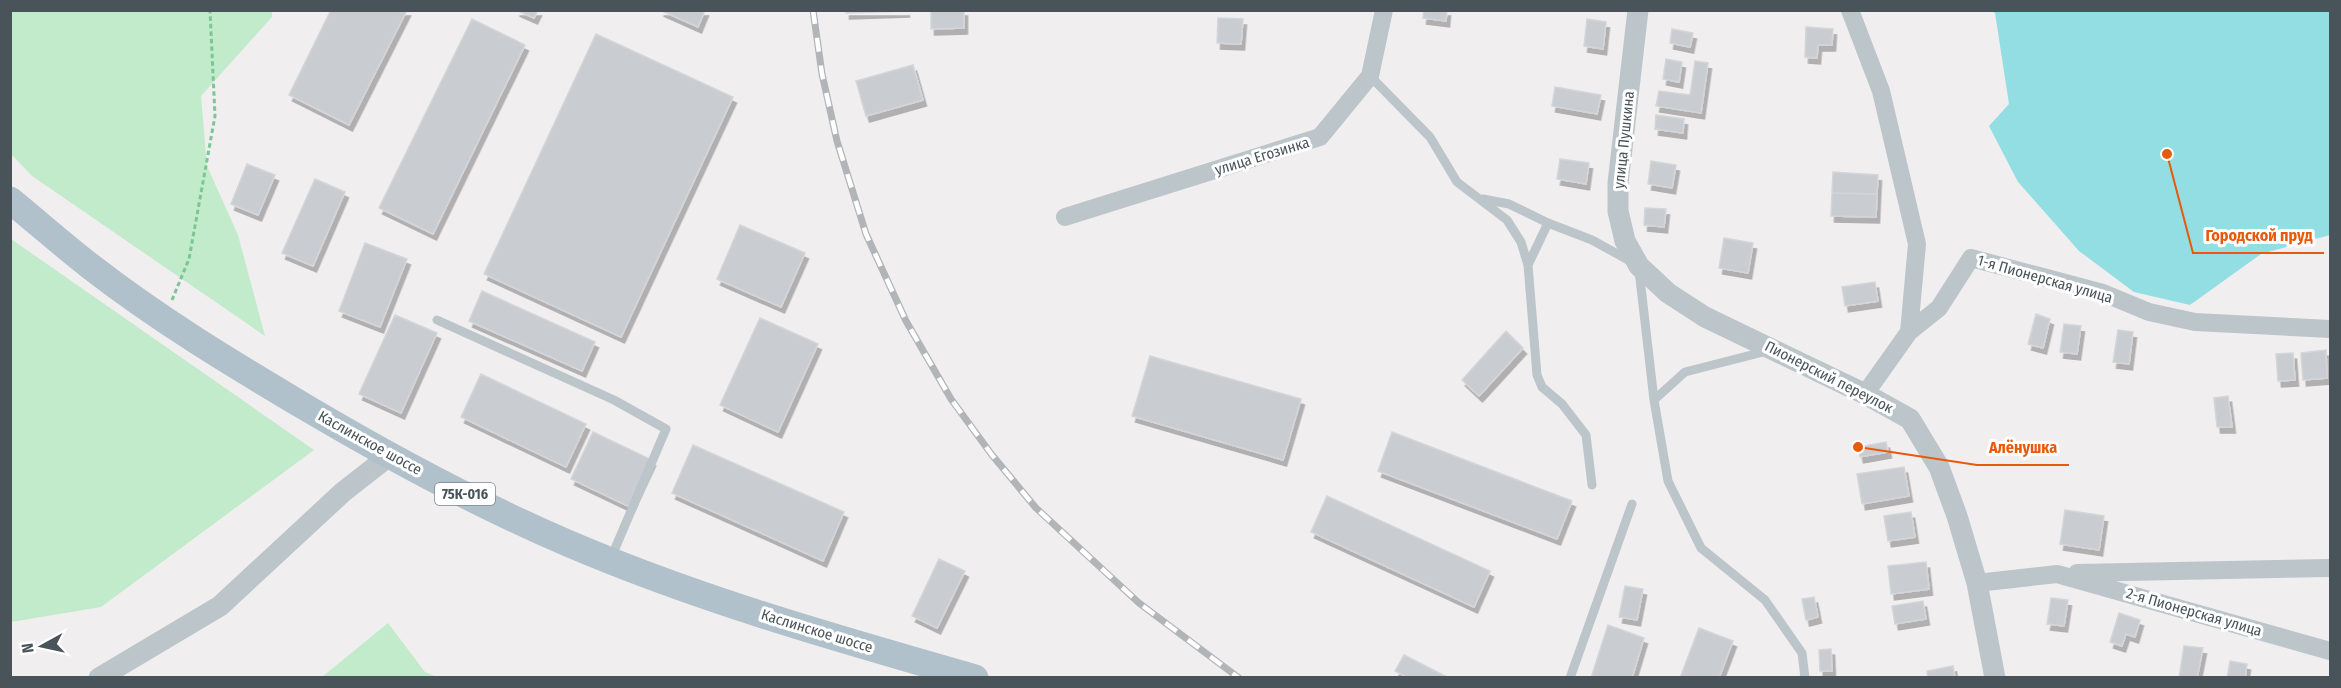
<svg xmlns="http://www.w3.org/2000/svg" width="2341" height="688" font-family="'Fira Sans Condensed',sans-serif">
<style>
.green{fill:#c1ebcb}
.water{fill:#92dee3}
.building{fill:#c9ccd1;stroke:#d3d6d9;stroke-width:1.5;filter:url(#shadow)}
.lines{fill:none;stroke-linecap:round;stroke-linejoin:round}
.path{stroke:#7cc597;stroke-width:3;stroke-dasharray:4.5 3;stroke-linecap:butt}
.service{stroke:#bbc5ca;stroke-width:9}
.minor{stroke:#bbc5ca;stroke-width:18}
.tertiary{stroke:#bbc5ca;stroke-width:21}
.primary{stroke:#b0c1cb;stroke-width:27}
.rail-casing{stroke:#b1b5b8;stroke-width:7}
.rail{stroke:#fff;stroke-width:4.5;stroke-dasharray:14;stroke-linecap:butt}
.labels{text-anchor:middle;stroke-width:6;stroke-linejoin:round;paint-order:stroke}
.shield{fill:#fff;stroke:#7f878c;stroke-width:1.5}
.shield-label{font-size:14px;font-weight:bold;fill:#48545a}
.street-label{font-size:15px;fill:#48545a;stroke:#fff}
.leader{fill:none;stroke:#e8590c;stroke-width:2}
.callout-dot{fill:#e8590c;stroke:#fff;stroke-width:2}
.callout-label{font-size:16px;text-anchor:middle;font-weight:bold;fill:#e8590c;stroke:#fff;stroke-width:6;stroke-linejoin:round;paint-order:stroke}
</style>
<defs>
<filter id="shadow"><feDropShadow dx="3.5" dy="6" stdDeviation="0" flood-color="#0004"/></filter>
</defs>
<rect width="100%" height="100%" fill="#f1eeef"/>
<path class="green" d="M11,10L272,11V17L201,96L207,166L238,235L265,336L32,176L11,154Z
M11,239L314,450L101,607L11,622Z
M388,623L425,672L437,677H322Z"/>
<path class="water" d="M1991,11H2330V235L2261,254L2190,305L2134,292L2079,251L2018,182L1989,126L2009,104L1995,13Z"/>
<path class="building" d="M331,10H407L349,125L289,95Z
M516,10H538L534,18Z
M660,10H705L698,27Z
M846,10H906V11L846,13Z
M931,10H964V28L931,29Z
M1424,10H1447L1446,21L1423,18Z
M1218,18L1243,19L1241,44L1217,43Z
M472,19L525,45L433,234L379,208Z
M1587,19L1606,22L1603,49L1584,46Z
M1806,27L1833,29L1832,45H1818L1817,58L1805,57Z
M1672,29L1693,33L1690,47L1670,43Z
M596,34L733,97L621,337L484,274Z
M1666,59L1682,62L1679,82L1663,79Z
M1695,61L1708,63L1701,113L1656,106L1659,91L1690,95Z
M913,65L923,100L866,116L856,81Z
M1555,87L1601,95L1597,114L1552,106Z
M1656,115L1684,119L1683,133L1655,129Z
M1560,159L1589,163L1586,184L1557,179Z
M1651,161L1676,165L1672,188L1648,184Z
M247,164L275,175L258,215L231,204Z
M1833,172L1878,175L1877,194L1832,193Z
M315,179L345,192L313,266L282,253Z
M1832,193L1877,194L1876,217L1831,216Z
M1645,208L1666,209L1664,227L1644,225Z
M740,225L805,253L781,307L717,279Z
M1724,238L1753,243L1748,273L1719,268Z
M365,243L407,259L380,327L339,311Z
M1875,282L1878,301L1845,306L1842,287Z
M482,291L595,342L582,371L469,321Z
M2036,314L2050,319L2043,348L2028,344Z
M395,315L437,333L401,413L359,394Z
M760,318L818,344L778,432L720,405Z
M2064,324L2081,326L2077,354L2060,352Z
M2118,330L2133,332L2129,364L2113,362Z
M1506,331L1523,348L1479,396L1462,380Z
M2326,350L2327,378L2303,380L2301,353Z
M2293,353L2295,380L2278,381L2276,354Z
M1150,356L1301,399L1283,460L1132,416Z
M481,374L586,424L566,467L461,417Z
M2228,396L2232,427H2217L2214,398Z
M593,432L652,460L630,507L571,479Z
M1392,432L1572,501L1557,539L1378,471Z
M1886,442L1888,452L1860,457L1858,447Z
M693,445L844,512L823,561L672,493Z
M1904,467L1909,496L1862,504L1857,474Z
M1327,496L1490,571L1474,607L1311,532Z
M2065,510L2104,516L2099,550L2060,544Z
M1911,512L1915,537L1888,541L1884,516Z
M939,559L965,571L937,628L912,616Z
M1926,562L1929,589L1891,594L1888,566Z
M1625,586L1643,589L1637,620L1619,617Z
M1814,597L1818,617L1806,620L1802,599Z
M2051,598L2068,600L2064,626L2047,624Z
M1923,601L1926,619L1895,624L1892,606Z
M2119,613L2140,620L2135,637L2126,634L2122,646L2110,642Z
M1608,625L1644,638L1632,678H1591Z
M1699,628L1733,641L1719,678H1680Z
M2184,646L2203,648L2197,678H2179Z
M1831,649L1832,671H1820L1819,650Z
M1404,655L1449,678H1408L1395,671Z
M2230,661L2247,664L2245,678H2227Z
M1953,666L1955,678H1928L1927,671Z"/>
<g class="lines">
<path class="path" d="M172,300L189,259L215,116L210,10"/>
<path class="service" d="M1370,76L1430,137L1457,182L1507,220L1521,242L1528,265L1537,375L1542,387L1562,404L1586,435L1592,485
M1483,199L1509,204L1548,223
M1528,265L1548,223L1592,240L1630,261
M1639,270L1654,400L1668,481L1701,548L1765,600L1802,653L1805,678
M437,320L614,400L666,429L611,558
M1654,400L1685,372L1767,351
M1570,678L1632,504"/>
<path class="minor" d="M1850,10L1881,91L1917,244L1909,332L1939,308L1971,258L2103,293L2149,312L2195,322L2330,329
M1065,217L1320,137L1370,76L1384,10
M1865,394L1909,332
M2077,573L2330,568
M1977,583L2057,574L2330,651"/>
<path class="tertiary" d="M1638,10L1618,183V211L1625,241L1639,266L1668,293L1705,317L1865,394L1910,419L1939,467L1957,516L1977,583L1995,678
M99,678L220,606L343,492L389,456"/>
<path class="primary" d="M10,200C37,222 63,245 90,266C158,319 231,363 305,407C403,465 504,519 611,561C729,608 853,643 975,678"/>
<g class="rail-casing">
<path id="rail" d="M813,10L822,74L837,141L866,234L906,321L951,399L992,455L1036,508L1139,603L1239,678"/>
</g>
<use href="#rail" class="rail"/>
</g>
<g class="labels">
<rect class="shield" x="435" y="483" width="60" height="22" rx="4.5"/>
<g class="shield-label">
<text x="465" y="499">75К-016</text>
</g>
<g class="street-label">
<text transform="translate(1624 140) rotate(-84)" y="5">улица Пушкина</text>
<text transform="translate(1262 156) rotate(-17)" y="5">улица Егозинка</text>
<text transform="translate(2045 279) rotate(16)" y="5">1-я Пионерская улица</text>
<text transform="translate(1829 377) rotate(27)" y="5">Пионерский переулок</text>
<text transform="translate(370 443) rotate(29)" y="5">Каслинское шоссе</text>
<text transform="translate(2194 612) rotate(16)" y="5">2-я Пионерская улица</text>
<text transform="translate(817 631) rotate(17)" y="5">Каслинское шоссе</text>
</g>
</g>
<path class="leader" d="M2167 154L2193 253H2324M1858 447L1977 465H2069"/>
<g class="callout-dot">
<circle cx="2167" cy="154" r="6"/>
<circle cx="1858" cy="447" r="6"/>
</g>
<g class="callout-label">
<text x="2259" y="241">Городской пруд</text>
<text x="2023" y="453">Алёнушка</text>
</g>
<rect width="2341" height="688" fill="none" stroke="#48545a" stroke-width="24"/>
<g transform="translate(42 646) rotate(262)" stroke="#ffffff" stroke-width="4.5" paint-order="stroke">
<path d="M0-4.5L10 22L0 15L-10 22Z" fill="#48545a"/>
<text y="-9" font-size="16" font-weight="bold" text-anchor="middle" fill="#48545a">N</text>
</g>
</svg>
